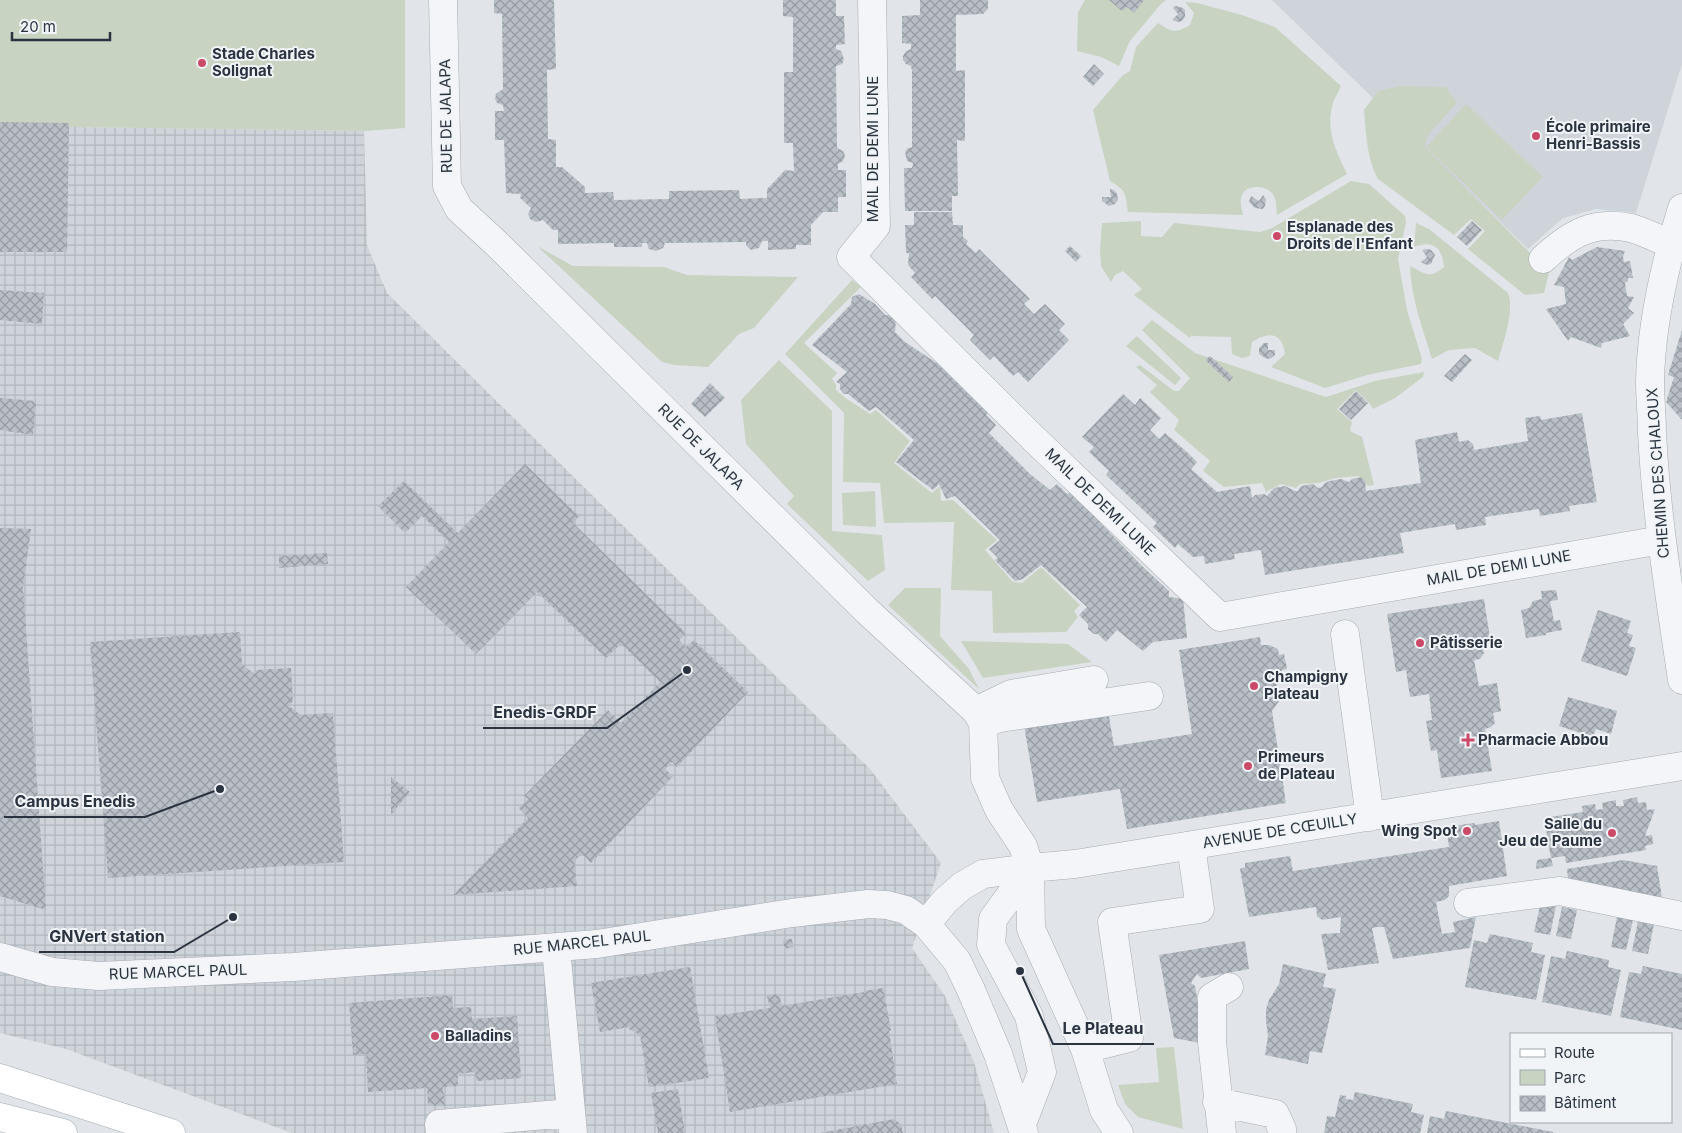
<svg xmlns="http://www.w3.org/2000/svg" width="1682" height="1133" font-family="Inter,sans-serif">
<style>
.built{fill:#cfd4db}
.industrial{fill:url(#industrial-grid)}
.green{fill:#c8d3c2}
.building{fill:url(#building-cross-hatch)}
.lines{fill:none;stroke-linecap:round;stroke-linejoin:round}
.minor-casing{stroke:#a6acb3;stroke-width:29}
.major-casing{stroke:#a1aab5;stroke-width:29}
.minor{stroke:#f4f5f8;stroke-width:28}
.major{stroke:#fff;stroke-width:28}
.poi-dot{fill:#ca4a68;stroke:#f1f4f7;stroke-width:2}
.labels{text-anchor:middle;stroke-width:4;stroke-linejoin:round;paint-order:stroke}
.poi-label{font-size:15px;font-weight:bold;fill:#2a3441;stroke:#f1f4f7;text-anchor:start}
.street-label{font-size:15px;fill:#2a3441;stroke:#f1f4f7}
.leader{fill:none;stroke:#2a3441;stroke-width:2}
.callout-dot{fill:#2a3441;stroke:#f1f4f7;stroke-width:2}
.callout-label{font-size:16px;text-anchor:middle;font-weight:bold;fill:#2a3441;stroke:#f1f4f7;stroke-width:4;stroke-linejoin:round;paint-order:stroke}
</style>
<defs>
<pattern id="industrial-grid" width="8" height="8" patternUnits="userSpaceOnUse" patternTransform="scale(1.25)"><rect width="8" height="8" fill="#cfd4db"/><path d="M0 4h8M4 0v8" fill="none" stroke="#b2b7bd"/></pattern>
<pattern id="building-cross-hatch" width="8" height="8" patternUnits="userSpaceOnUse" patternTransform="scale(1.25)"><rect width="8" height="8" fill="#b8bfc6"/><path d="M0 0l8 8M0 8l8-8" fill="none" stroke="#969ca2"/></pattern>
</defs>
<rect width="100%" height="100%" fill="#e1e5e9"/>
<path class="built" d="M1272,0H1682V64L1636,213L1596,209L1563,218L1528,249Z"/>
<path class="industrial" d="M0,126L364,131L367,245L387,293L870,769L941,863L912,948L945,996L974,1062L994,1133H292L66,1049L0,1033Z"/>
<path class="green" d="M0,0H405V128L364,131L0,126Z
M1085,0H1166L1160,5L1130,41L1119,66L1101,57L1077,51L1078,12Z
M1185,2L1197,3L1242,15L1275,27L1341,86C1338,93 1333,100 1332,107C1326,131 1337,154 1347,174L1277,215C1276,207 1277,198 1271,192C1262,184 1242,185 1241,199C1240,204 1242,210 1243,215L1128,212C1125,193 1127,191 1110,181L1093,110L1123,75L1130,71L1136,47L1158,23C1172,32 1175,34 1190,25L1194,13Z
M1401,86L1446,87L1457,103L1427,136L1425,147L1549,272L1544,293L1525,295L1468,249L1485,231L1471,219L1454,235L1378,179C1367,160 1366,132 1364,110L1378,91Z
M1466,104L1543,177L1502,220L1426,147Z
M1351,181L1369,184L1405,216L1406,222L1398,259L1407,310L1422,359L1421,364L1367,375L1325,388L1271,367L1285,354C1282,332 1269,331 1252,342L1250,356L1242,358L1232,354L1231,337L1191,336L1190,338L1134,295L1142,289L1123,271L1115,275L1111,282L1101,266L1100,250L1102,223L1141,221V236L1162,237L1174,223L1260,232L1272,228Z
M1416,223L1429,229L1508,293C1515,310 1503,343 1498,361L1475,348L1449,350L1432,359C1423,329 1411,299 1410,266C1425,273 1428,280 1444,267C1442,247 1433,240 1414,247Z
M537,246L573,266L664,267L687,275L798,277L754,328L739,334L708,367L674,365L662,362Z
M852,280L861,287L804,343L837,373L832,379L836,385V390C846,400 859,406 870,414L876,410L910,441L894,463L932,493L940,486L941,501L953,500L997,540L985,550L1013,582L1022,583L1041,567L1080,605L1074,611L1078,617L1066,632L993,633L992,591L951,590L954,522L884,523L880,483L843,482L844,413L785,354Z
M1152,320L1195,353L1326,397L1375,381L1424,372L1423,377L1395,398L1373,409L1370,404L1356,390L1337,409L1352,422L1350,431L1362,437L1374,485L1368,486L1359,476L1335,478L1319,483L1300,484L1296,488L1281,484L1266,492L1262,483L1224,487L1203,471L1210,461L1174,430L1179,420L1150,392L1157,385L1136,367L1140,365L1174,391H1179L1190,378L1142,330Z
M1137,336L1181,378L1175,385L1126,346Z
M779,360L832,411V531L882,535L885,570L868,581L787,504L794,496L746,444L741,400Z
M875,491L876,527L843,525L842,493Z
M905,588H941L940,636L969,669L979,689L888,605Z
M961,641L1068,644L1092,662L983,678Z
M1174,1047L1183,1129L1138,1117L1125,1104L1118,1085L1159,1082L1156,1048Z"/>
<path class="building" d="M494,0H554L556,69L547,70L548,139L556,140V167H562L585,187V193L613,192L614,200L669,199V191L739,190L740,199L767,198V189L775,181L785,170L794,171L793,143H784V72H793V17L783,16V0H836V16H844L845,44L836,45V49L841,51L844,59L842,64L836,66L837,148L843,151L845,156L843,161L838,164V170H846V197H838V212H823L811,225V245H796V249L768,250V241H762L759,248L751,250L746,245V242L665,243L663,248L656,251L649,249L647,243H642V247H614V243L558,244V230H553L543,220L536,222L530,219L528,214L531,208L520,198L521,194L506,193L504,140H495V111H504L503,105L497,103L495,99L496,94L503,89L502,14L494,13Z
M920,0H988V9L983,14L956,15V71L965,70V141L957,140L958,196H952V211H905L904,168H912L913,163L907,161L905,152L907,149L912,147V71L911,66L906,64L903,60V56L906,51L911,49V44L902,43V16L920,15Z
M1109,0H1144L1134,13L1127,7L1122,11Z
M1175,6L1181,7L1185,10V17L1182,21L1178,22L1172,20L1178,14L1173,8Z
M1094,64L1104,74L1093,86L1083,77Z
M0,122L69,123L67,252H0Z
M1110,189L1114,190L1117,194L1118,200L1115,204L1109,206L1102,201V197H1111Z
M1263,195L1266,199L1265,206L1263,209L1255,208L1249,202L1251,196L1259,201Z
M914,212H952L953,225H963V237L968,241L966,244L976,253L979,249L1030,299L1024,304L1034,314L1045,304L1065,324L1059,330L1069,340L1028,382L1018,372L1013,376L994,356L990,360L970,340L974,335L935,296L932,299L911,277L915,273L908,265L909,253H906L905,225H914Z
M1472,221L1482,230L1467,246L1457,237Z
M1070,246L1081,256L1076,262L1065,251Z
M1597,247L1625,251L1623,256L1624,262L1630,261L1633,278H1628V281L1625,283L1627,296L1634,297L1628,308L1634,313L1623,324L1630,336L1602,343L1601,348L1571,337L1568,341L1546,309L1566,304L1564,287L1554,285L1569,257L1572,260Z
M1428,249L1431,250L1435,255L1431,264L1427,265L1421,262L1427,257L1422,250Z
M0,290L44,293L42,324L0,320Z
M859,294L875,304L885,315L896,316L895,332L905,342L938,364L990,410L986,415L996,425L989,433L1030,474L1050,490L1057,484L1067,494L1071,492L1141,565L1169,591V597L1183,599L1187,638L1153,642L1143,651L1117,630L1106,642L1098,634H1094L1088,629V624L1079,615L1087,607L1041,565L1023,579L1015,581L995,560L998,558L989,549L1000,540L955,496L946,499L939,484L933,490L896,462L914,440L876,407L869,411L848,394H844L840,389V384L836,382L847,372L812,345L851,304L852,297Z
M1682,330V420L1666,402L1674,377L1668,375Z
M1264,343H1268V350H1275V355L1271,358L1267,359L1259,354V348Z
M1465,354L1472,360L1452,382L1444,376Z
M1210,356L1233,377L1229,382L1205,360Z
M710,383L725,398L705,417L691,404Z
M1356,391L1368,403L1351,420L1339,409Z
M1123,394L1135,405L1140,398L1161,418L1150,430L1159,439L1165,433L1187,452L1197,462L1191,469L1217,492L1250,486L1252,498L1255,495L1264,494L1267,496L1274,488L1285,486L1295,491H1298L1301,486L1313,484L1318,488L1322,487L1325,483L1330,481L1341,479L1349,482L1352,479L1361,477L1365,481L1366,491L1421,483L1415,440L1457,432L1459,442L1468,440L1473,444L1474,450L1528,441L1525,418L1540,416L1541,420L1582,413L1597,502L1569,506L1570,511L1540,516L1539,509L1485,517L1486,525L1456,530L1455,524L1400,533L1404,553L1334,564L1265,575L1261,550L1234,554L1235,559L1205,564L1204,556L1193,557L1178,544L1175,548L1153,527L1157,523L1106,475L1109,471L1089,452L1094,447L1082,437Z
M0,398L36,401L33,435L0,430Z
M525,464L579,516L573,523L686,633L679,640L686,647L694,640L748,692L677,767L672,762L665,769L673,776L591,863L582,854L574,861L577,886L453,895L528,818L519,808L528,799L524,796L608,710L621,723L660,682L621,644L606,658L537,592L476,654L406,587L449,542L422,516L405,533L378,506L404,481L458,533Z
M0,528L31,529L23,587L46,910L0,896Z
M327,553L328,564L279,568V556Z
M1556,590L1558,600L1550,601L1554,621L1560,620L1562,630L1546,633V635L1526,638L1521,610L1529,608L1533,601L1542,599L1541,591Z
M1484,599L1491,645L1482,646L1484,653L1480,659L1474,660L1479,686L1497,683L1501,711L1493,713L1495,723L1491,727L1485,729L1492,771L1441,778L1437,750L1431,751L1426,721L1432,720L1429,694L1410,697L1406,670L1396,672L1387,614Z
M1598,610L1631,621L1627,633L1633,635L1629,646L1636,648L1627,676L1581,661Z
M240,632L242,664L254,674L257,670L291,668L293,701L289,706L301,715L333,713L344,862L108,878L90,642Z
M1260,637L1261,645H1269L1278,649L1279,655L1284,654L1287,669L1282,670V674L1276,681L1279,701L1272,711L1286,803L1127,829L1120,789L1037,802L1024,725L1108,711L1114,746L1192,734L1179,650Z
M1568,697L1617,711L1611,734L1596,729L1593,737L1559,726Z
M391,777L410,792L391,815Z
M1637,797L1638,803L1646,802L1647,810L1655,809L1645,836L1652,835L1653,844L1645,846L1646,850L1566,863L1565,856L1551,858L1553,866L1536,869L1537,860L1551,858L1544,818L1583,812L1582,806L1595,804L1596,810L1603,809L1602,803L1616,800V806H1624L1623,800Z
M1499,821L1507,876L1449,886V896L1445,900L1436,902L1442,934L1455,932L1453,922L1476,917L1470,948L1393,959L1384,927H1377L1372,928L1379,963L1328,970L1321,934L1340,933L1341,917L1322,920L1317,916L1316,907L1249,917L1240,869L1245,867V863L1290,856L1293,871L1449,847L1446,827L1474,823L1475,825Z
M1623,860L1657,866L1662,898L1568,879L1567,869Z
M1541,902L1556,906L1550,935L1534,932Z
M1562,907L1577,910L1571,939L1556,936Z
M1617,917L1633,920L1626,950L1611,947Z
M1638,921L1654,924L1648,954L1632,951Z
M1490,934L1533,943L1531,952L1545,955L1536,1000L1465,987L1474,940L1487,943Z
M792,939L793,947L785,949L783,940Z
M1245,941L1249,969L1201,978L1197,974L1191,983L1195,986L1205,1044L1174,1038L1159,955Z
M1567,951L1609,960L1608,967L1621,970L1611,1016L1542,1002L1551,956L1565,959Z
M1283,964L1326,974L1323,987L1336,989L1322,1053L1310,1051L1308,1064L1265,1055L1268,1036L1266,1021V1009L1269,1000L1279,984Z
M1643,966L1682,974V1030L1620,1017L1629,972L1641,974Z
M690,967L709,1078L649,1087L640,1035L629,1029V1027L600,1032L591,983Z
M883,988L891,1030L889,1031L897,1084L730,1112L715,1016L770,1008L767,996L779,994L782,1006L864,992V991Z
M452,995L453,1008L471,1007L472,1019L517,1016L521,1078L477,1081L475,1072L458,1074V1086L443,1087L445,1105L428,1106L427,1088L368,1092L366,1054L353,1055L349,1003Z
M678,1089L685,1133H658L651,1093Z
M1355,1092L1413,1104L1411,1112L1424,1115L1420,1133H1324L1327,1116L1335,1117L1340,1095L1346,1096V1099L1353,1100Z
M1446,1111L1553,1132V1133H1427L1430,1116L1444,1119Z
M894,1119L901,1124L903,1133H820Z"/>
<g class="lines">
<g class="minor-casing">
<path id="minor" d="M443,0L447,186L459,209L497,244L867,611L976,711L983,723L985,778L999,810L1023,846L1030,868L1031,929L1085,1049L1104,1110L1119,1133
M872,0L876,226L851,257L1032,437L1220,617L1661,540
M1682,208C1665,264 1651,323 1650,382C1650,399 1652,415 1652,432C1656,515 1670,597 1682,680
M1543,259C1570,234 1593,220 1631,228C1645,232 1658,239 1671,244
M1345,634L1370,817
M976,711L1011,694L1094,680
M983,723L1000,718L1149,696
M1468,903L1560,891L1682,916
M926,924L945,901L962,886L983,874L1030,868L1075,864L1682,766
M556,948L573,1133
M0,957L52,972L99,976L293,967L597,944L792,913L868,904L887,905L906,910L926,924L957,961L971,990L998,1054L1024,1133
M1085,1049L1129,1038L1112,922L1200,909L1191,846
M1217,1102L1275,1114L1282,1129V1133
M1022,1124L1042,1072L1029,1016L991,945L993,919L1030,868
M440,1133L439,1124L571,1113
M1222,1133L1212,1042V997L1229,987"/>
</g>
<g class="major-casing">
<path id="major" d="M0,1078L171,1133
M0,1117L63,1133"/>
</g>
<use href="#minor" class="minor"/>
<use href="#major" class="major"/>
</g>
<g class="poi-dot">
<circle cx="202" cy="63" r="5"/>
<circle cx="1536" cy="136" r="5"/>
<circle cx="1277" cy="236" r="5"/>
<circle cx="1420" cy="643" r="5"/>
<circle cx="1254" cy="686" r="5"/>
<path d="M1465.5 732.5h5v5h5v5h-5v5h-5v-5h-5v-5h5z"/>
<circle cx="1248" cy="766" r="5"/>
<circle cx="1467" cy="831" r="5"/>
<circle cx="1612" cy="833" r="5"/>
<circle cx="435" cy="1036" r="5"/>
</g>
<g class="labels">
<g class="poi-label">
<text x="212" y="59">Stade Charles<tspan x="212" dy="17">Solignat</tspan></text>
<text x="1546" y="132">École primaire<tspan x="1546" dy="17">Henri-Bassis</tspan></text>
<text x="1287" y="232">Esplanade des<tspan x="1287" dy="17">Droits de l'Enfant</tspan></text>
<text x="1430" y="648">Pâtisserie</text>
<text x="1264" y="682">Champigny<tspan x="1264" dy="17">Plateau</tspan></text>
<text x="1478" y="745">Pharmacie Abbou</text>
<text x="1258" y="762">Primeurs<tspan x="1258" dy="17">de Plateau</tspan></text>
<text x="1602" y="829" text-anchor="end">Salle du<tspan x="1602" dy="17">Jeu de Paume</tspan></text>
<text x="1457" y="836" text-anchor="end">Wing Spot</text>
<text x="445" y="1041">Balladins</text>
</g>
<g class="street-label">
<text transform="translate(446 116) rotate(-91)" y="5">RUE DE JALAPA</text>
<text transform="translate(873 149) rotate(-90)" y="5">MAIL DE DEMI LUNE</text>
<text transform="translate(701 447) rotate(45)" y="5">RUE DE JALAPA</text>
<text transform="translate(1658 473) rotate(-94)" y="5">CHEMIN DES CHALOUX</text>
<text transform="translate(1100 502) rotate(44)" y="5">MAIL DE DEMI LUNE</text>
<text transform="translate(1499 568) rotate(-10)" y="5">MAIL DE DEMI LUNE</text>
<text transform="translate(1280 831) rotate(-9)" y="5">AVENUE DE CŒUILLY</text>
<text transform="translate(582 943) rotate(-6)" y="5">RUE MARCEL PAUL</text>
<text transform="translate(178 972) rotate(-2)" y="5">RUE MARCEL PAUL</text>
</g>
</g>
<path class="leader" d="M687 670L607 728H483M220 789L145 817H4M233 917L174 952H39M1020 971L1053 1044H1154"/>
<g class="callout-dot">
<circle cx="687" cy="670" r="5"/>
<circle cx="220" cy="789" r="5"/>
<circle cx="233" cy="917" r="5"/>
<circle cx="1020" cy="971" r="5"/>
</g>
<g class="callout-label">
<text x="545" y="718">Enedis-GRDF</text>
<text x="75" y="807">Campus Enedis</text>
<text x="107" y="942">GNVert station</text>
<text x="1103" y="1034">Le Plateau</text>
</g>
<rect x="1510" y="1033" width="162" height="90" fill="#f1f4f7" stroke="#a1a7ae"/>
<rect x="1520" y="1049" width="25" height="8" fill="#ffffff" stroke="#a1a7ae"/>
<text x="1554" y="1058" font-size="15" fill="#2a3441">Route</text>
<rect x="1520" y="1070" width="25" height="15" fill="#c8d3c2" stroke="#a1a7ae"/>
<text x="1554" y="1083" font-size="15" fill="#2a3441">Parc</text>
<rect x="1520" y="1096" width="25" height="15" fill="url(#building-cross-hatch)" stroke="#a1a7ae"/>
<text x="1554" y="1108" font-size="15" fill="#2a3441">Bâtiment</text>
<path d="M12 32v8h98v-8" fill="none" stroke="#2a3441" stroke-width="2.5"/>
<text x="20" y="32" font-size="15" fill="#2a3441" stroke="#f1f4f7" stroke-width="4" paint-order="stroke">20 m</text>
</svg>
